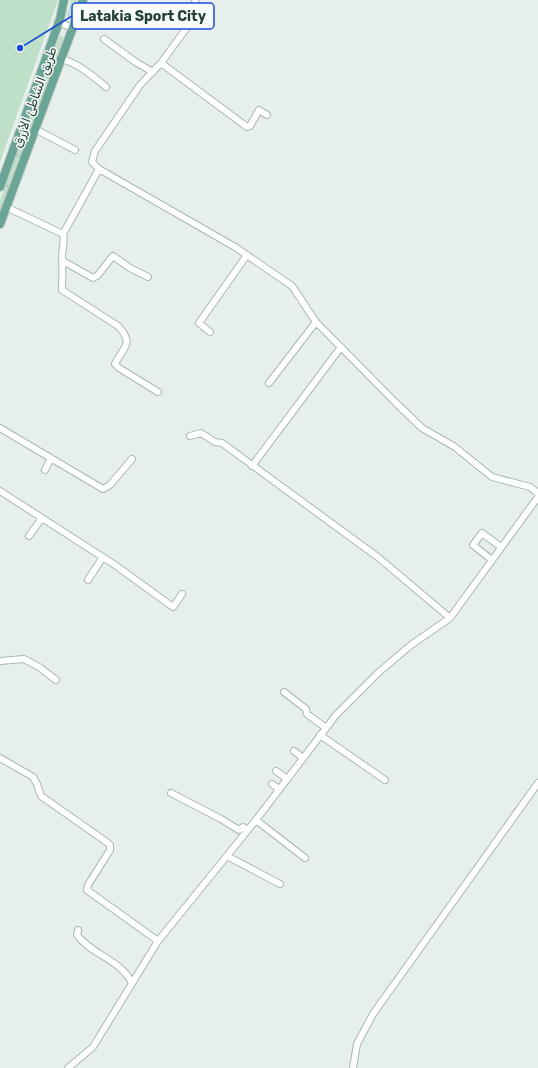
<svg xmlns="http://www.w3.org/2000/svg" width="538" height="1068" font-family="Rubik,Vazirmatn,sans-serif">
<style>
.grass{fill:url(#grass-tufts)}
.pitch{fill:#bfe0c8}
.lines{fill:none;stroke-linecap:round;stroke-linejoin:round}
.minor-casing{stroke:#a8b8b2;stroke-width:8}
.major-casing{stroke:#c2cac8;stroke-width:10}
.minor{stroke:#fff;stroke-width:6}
.major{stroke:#6aa596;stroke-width:8}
.labels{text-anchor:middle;stroke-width:3;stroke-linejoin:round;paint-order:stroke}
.street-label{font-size:13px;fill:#24423a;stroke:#f7fbf9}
.leader{fill:none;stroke:#1d4ed8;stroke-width:1.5}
.callout-dot{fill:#1d4ed8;stroke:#f7fbf9;stroke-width:1.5}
.callout{fill:#f7fbf9;stroke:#1d4ed8;stroke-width:1.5}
.callout-label{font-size:14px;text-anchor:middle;font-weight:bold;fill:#24423a}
</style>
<defs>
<pattern id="grass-tufts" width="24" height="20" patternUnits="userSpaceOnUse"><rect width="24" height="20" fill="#bfe0c8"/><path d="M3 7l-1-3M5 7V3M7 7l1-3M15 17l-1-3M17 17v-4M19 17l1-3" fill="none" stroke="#a4c1ad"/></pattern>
</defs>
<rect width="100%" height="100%" fill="#e6efeb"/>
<path class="grass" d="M71,0H77L71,17L69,18L67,15Z
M62,35L63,40L0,213V200L59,37Z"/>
<path class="pitch" d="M0,0H58L0,162Z"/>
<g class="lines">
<g class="minor-casing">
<path id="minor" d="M195,0L199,11L161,63L140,85L95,151L92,162L99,169L235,247L292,286L316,322L395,402L422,428L455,447L492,477L530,487L538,493
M59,22L72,28
M104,39L137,63L153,72
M61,59C78,63 93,76 106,87
M161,63L247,127L250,126L259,110L267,115
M35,129L75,150
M6,207L63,234L99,169
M63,234C65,243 62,248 62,256C63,267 62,279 62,290L118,326C135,344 123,347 115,364L119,368L158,392
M63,261L93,278L98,275L112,257L113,256L130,268L148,277
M210,332L199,323L247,255
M269,383L316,322
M0,428L103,489L110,485L132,459
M190,436L201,433L215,442L222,443L379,558L450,618
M252,466L341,347
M45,470L51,458
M0,491L115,565L173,607L182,594
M29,536L42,518
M492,560L473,545L482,533L501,547
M88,580L103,557
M0,661L24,659L39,667L56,680
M284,692L306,709L307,714L326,728
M320,735L385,780
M294,751L303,758
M0,758L33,777L37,784L41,796L108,843L110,845V850L88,885L87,890L158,941
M276,771L287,779
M272,784L279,789
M171,793L221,819L239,830L243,827L248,830
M256,820L305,858
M227,856L280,884
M78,930L77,935C92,955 121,960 132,983
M68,1068L93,1047L158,941L256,820L336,715L379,672L411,645L450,618L538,497
M353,1068L357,1044L373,1014L538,783"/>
</g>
<g class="major-casing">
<path id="major" d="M0,187L60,19L64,0
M0,224L83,0"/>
</g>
<use href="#minor" class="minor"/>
<use href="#major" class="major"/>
</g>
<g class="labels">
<g class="street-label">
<text transform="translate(34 97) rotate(-70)" y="5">طريق الشاطئ الأزرق</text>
</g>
</g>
<path class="leader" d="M20 48L72 16"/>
<circle class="callout-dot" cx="20" cy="48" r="4"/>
<rect class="callout" x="72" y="3" width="142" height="26" rx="4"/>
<g class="callout-label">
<text x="143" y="21">Latakia Sport City</text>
</g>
</svg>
